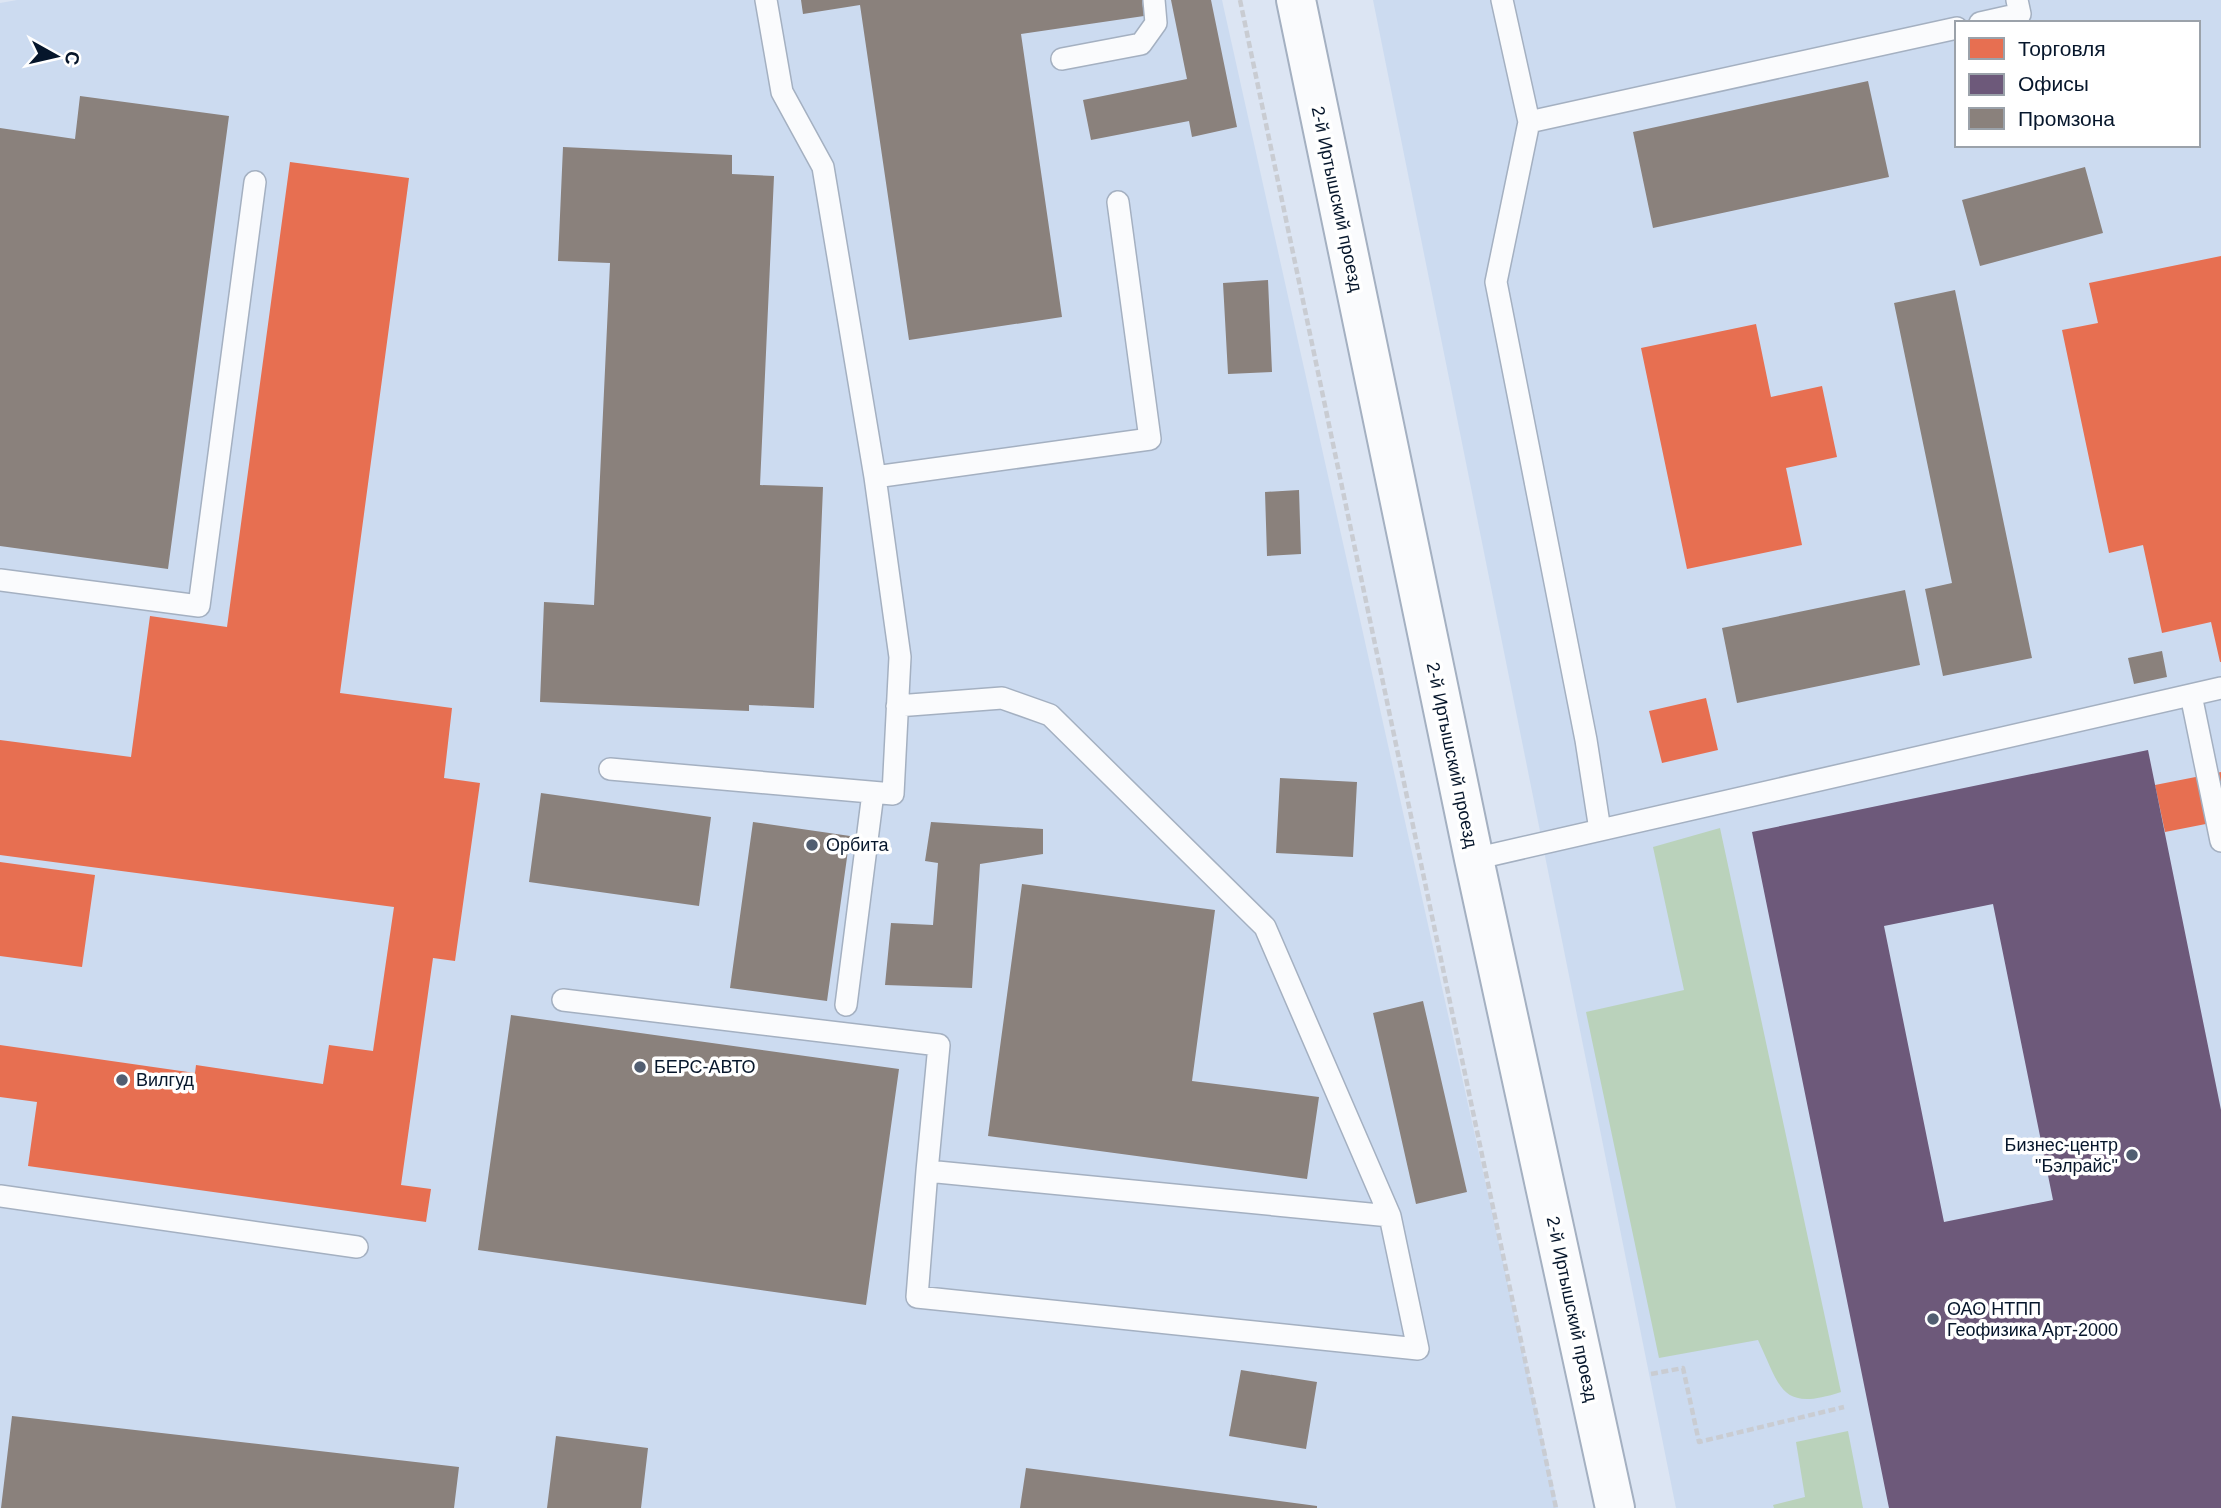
<svg xmlns="http://www.w3.org/2000/svg" width="2221" height="1508" font-family="Helvetica,sans-serif">
<style>
.built{fill:#ccdbf0;fill-rule:evenodd}
.green{fill:#bad2bb}
.shops{fill:#e76f51}
.offices{fill:#6d597a;fill-rule:evenodd}
.industry{fill:#8a817c}
.lines{fill:none;stroke-linecap:round;stroke-linejoin:round}
.service-casing{stroke:#a4b0c1;stroke-width:24}
.tertiary-casing{stroke:#a4b0c1;stroke-width:42}
.path{stroke:#c9ccd2;stroke-width:4.5;stroke-dasharray:7 3.5;stroke-linecap:butt}
.service{stroke:#fafbfd;stroke-width:21}
.tertiary{stroke:#fafbfd;stroke-width:38}
.poi-dot{fill:#515e71;stroke:#fff;stroke-width:2.5}
.labels{text-anchor:middle;stroke-width:7;stroke-linejoin:round;paint-order:stroke}
.street-label{font-size:18px;fill:#06162b;stroke:#fff}
.poi-label{font-size:18px;fill:#06162b;stroke:#fff;text-anchor:start}
</style>
<rect width="100%" height="100%" fill="#dce5f3"/>
<path class="built" d="M17,0H1222L1558,1508H0V3Z
M1373,0H2221V1508H1676ZM1957,23H2198V145H1957Z"/>
<path class="green" d="M1720,828L1841,1392C1780,1412 1781,1388 1758,1340L1659,1358L1586,1012L1684,990L1653,847Z
M1848,1431L1863,1508H1774L1773,1505L1805,1497L1796,1442Z"/>
<path class="shops" d="M290,162L409,178L340,693L452,708L444,778L480,783L455,961L433,958L401,1185L431,1189L426,1222L28,1166L37,1102L0,1097V1045L195,1073L196,1065L323,1084L329,1045L373,1051L394,907L0,855V740L131,757L150,616L227,627Z
M2221,256V662H2220L2211,622L2162,633L2143,545L2109,553L2062,330L2098,323L2089,283Z
M1756,324L1771,397L1822,386L1837,457L1786,468L1802,545L1687,569L1641,348Z
M1706,698L1718,750L1662,763L1649,711Z
M2221,772V821L2165,832L2155,785Z
M0,862L95,875L82,967L0,956Z"/>
<path class="offices" d="M2148,750L2221,1110V1508H1889L1752,832ZM1993,904L2053,1200L1944,1222L1884,926Z"/>
<path class="industry" d="M801,0H1142L1144,16L1021,34L1062,317L909,340L860,5L803,14Z
M1171,0H1211L1237,127L1192,137L1189,121L1091,140L1083,100L1187,79Z
M1868,81L1889,177L1653,228L1633,132Z
M80,96L229,116L168,569L0,546V128L75,139Z
M563,147L732,155V174L774,176L760,485L823,487L814,708L749,705V711L540,702L544,602L594,605L610,263L558,261Z
M2085,167L2103,233L1980,266L1962,200Z
M1268,280L1272,372L1228,374L1223,283Z
M1955,290L2032,658L1943,676L1925,589L1952,583L1894,303Z
M1299,490L1301,554L1267,556L1265,492Z
M1905,590L1920,665L1737,703L1722,628Z
M2162,651L2167,677L2134,684L2128,658Z
M1280,778L1357,782L1353,857L1276,853Z
M541,793L711,817L699,906L529,882Z
M753,822L850,836L827,1001L730,988Z
M931,822L1043,829V854L980,864L972,988L885,985L891,923L933,925L938,863L925,861Z
M1022,884L1215,910L1192,1081L1319,1097L1307,1179L988,1136Z
M1423,1001L1467,1192L1416,1204L1373,1013Z
M511,1015L899,1069L866,1305L478,1250Z
M1241,1370L1317,1382L1306,1449L1229,1436Z
M12,1416L459,1467L454,1508H1Z
M556,1436L648,1448L641,1508H547Z
M1026,1468L1317,1506V1508H1020Z"/>
<g class="lines">
<g class="service-casing">
<path id="service" d="M1502,0L1529,122L1496,282L1586,740L1600,830
M1980,23L2020,14L2017,0
M1062,59L1141,44L1156,23L1154,0
M1529,122L1957,28
M875,477L1150,439L1118,202
M0,580L199,606L255,182
M2191,695L2221,841
M610,769L893,794L900,657L875,477L823,167L782,92L766,0
M1474,859L2221,688
M563,1000L939,1045L927,1171L1390,1216L1265,927L1050,715L1002,698L897,706
M846,1005L873,793
M927,1171L917,1297L1418,1349L1390,1216
M0,1196L357,1247"/>
</g>
<g class="tertiary-casing">
<path id="tertiary" d="M1296,0L1474,859L1615,1508"/>
</g>
<path class="path" d="M1240,0L1556,1508
M1651,1374L1683,1368L1699,1442L1844,1407"/>
<use href="#service" class="service"/>
<use href="#tertiary" class="tertiary"/>
</g>
<g class="poi-dot">
<circle cx="812" cy="845" r="7"/>
<circle cx="640" cy="1067" r="7"/>
<circle cx="122" cy="1080" r="7"/>
<circle cx="2132" cy="1155" r="7"/>
<circle cx="1933" cy="1319" r="7"/>
</g>
<g class="labels">
<g class="street-label">
<text transform="translate(1337 199) rotate(78)" y="6">2-й Иртышский проезд</text>
<text transform="translate(1452 755) rotate(78)" y="6">2-й Иртышский проезд</text>
<text transform="translate(1572 1309) rotate(78)" y="6">2-й Иртышский проезд</text>
</g>
<g class="poi-label">
<text x="826" y="851">Орбита</text>
<text x="654" y="1073">БЕРС-АВТО</text>
<text x="136" y="1086">Вилгуд</text>
<text x="2118" y="1151" text-anchor="end">Бизнес-центр<tspan x="2118" dy="21">"Бэлрайс"</tspan></text>
<text x="1947" y="1315">ОАО НТПП<tspan x="1947" dy="21">Геофизика Арт-2000</tspan></text>
</g>
</g>
<rect x="1955" y="21" width="245" height="126" fill="#ffffff" stroke="#9ba2aa" stroke-width="2"/>
<rect x="1969" y="38" width="35" height="21" fill="#e76f51" stroke="#9ba2aa" stroke-width="2"/>
<text x="2018" y="56" font-size="21" fill="#06162b">Торговля</text>
<rect x="1969" y="74" width="35" height="21" fill="#6d597a" stroke="#9ba2aa" stroke-width="2"/>
<text x="2018" y="91" font-size="21" fill="#06162b">Офисы</text>
<rect x="1969" y="108" width="35" height="21" fill="#8a817c" stroke="#9ba2aa" stroke-width="2"/>
<text x="2018" y="126" font-size="21" fill="#06162b">Промзона</text>
<g transform="translate(56 56) rotate(98)" stroke="#ffffff" stroke-width="5" paint-order="stroke">
<path d="M0-5L12 26L0 18L-12 26Z" fill="#06162b"/>
<text y="-10" font-size="19" font-weight="bold" text-anchor="middle" fill="#06162b">С</text>
</g>
</svg>
